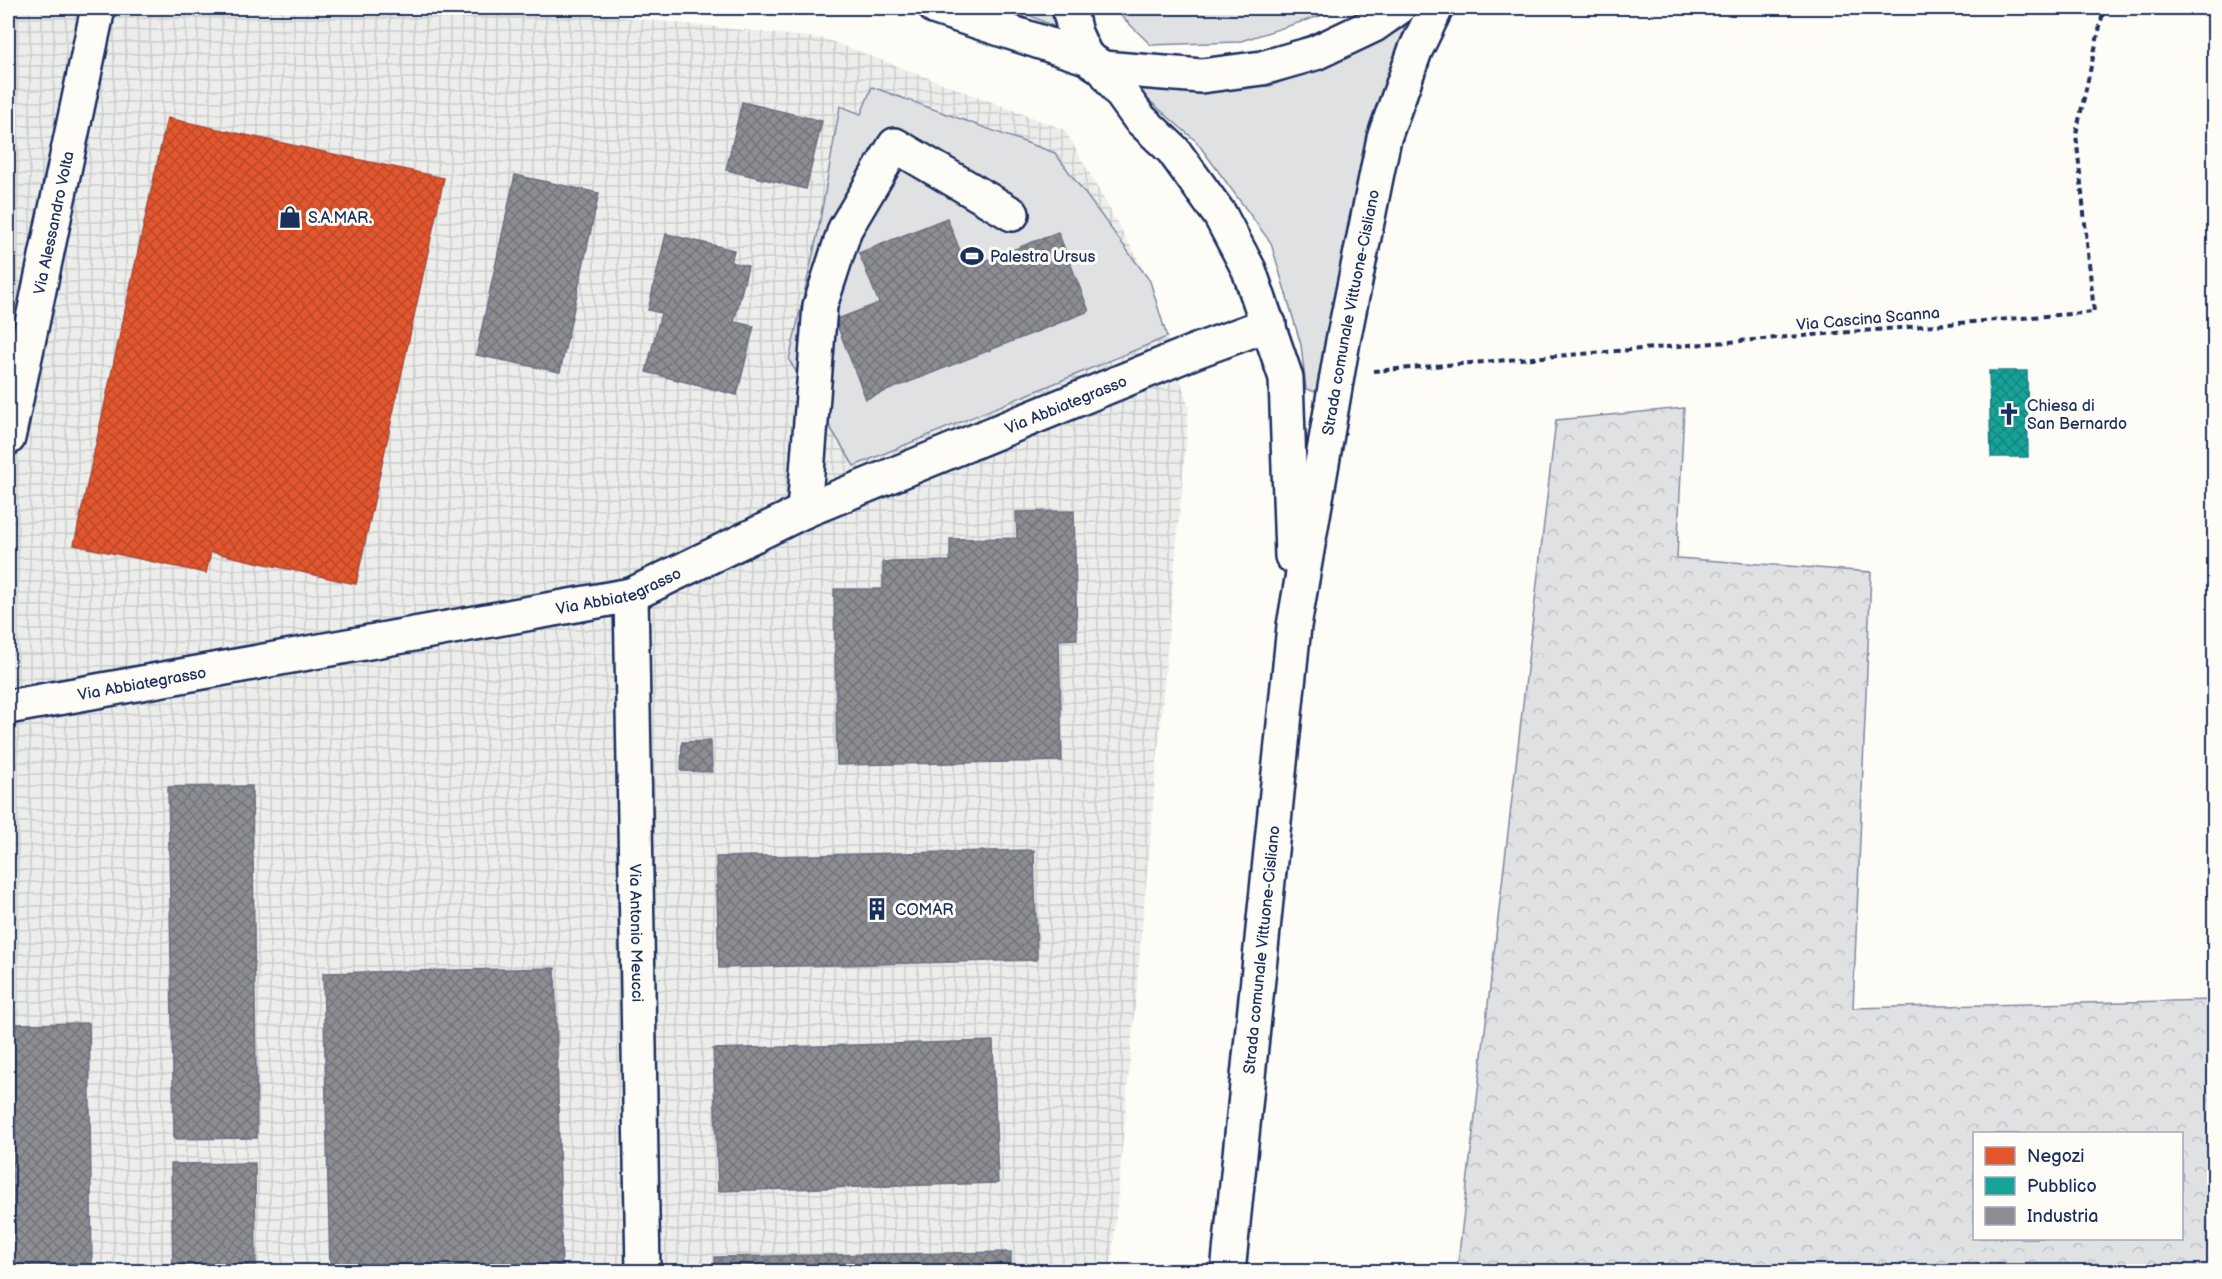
<svg xmlns="http://www.w3.org/2000/svg" width="2222" height="1279" font-family="'Balsamiq Sans',sans-serif">
<style>
.industrial{fill:url(#industrial-grid)}
.green{fill:#e0e1e3;stroke:#7e88a0;stroke-width:1.5}
.forest{fill:url(#forest-crowns);stroke:#7e88a0;stroke-width:1.5;fill-rule:evenodd}
.shops{fill:url(#shops-cross-hatch);stroke:#a84b3c;stroke-width:1.5}
.public{fill:url(#public-cross-hatch);stroke:#188087;stroke-width:1.5}
.industry{fill:url(#industry-cross-hatch);stroke:#6b7182;stroke-width:1.5}
.lines{fill:none;stroke-linecap:round;stroke-linejoin:round}
.minor-casing{stroke:#1b2f5e;stroke-width:38}
.major-casing{stroke:#1b2f5e;stroke-width:38}
.path{stroke:#1b2f5e;stroke-width:4;stroke-dasharray:6 4.5;stroke-linecap:butt}
.minor{stroke:#fdfcf7;stroke-width:33}
.major{stroke:#fdfcf7;stroke-width:33}
.labels{text-anchor:middle;stroke-width:6;stroke-linejoin:round;paint-order:stroke}
.poi-label{font-size:16px;fill:#1b2f5e;stroke:#fdfcf7;text-anchor:start}
.street-label{font-size:16px;fill:#1b2f5e;stroke:#fdfcf7}
</style>
<defs>
<pattern id="industrial-grid" width="8" height="8" patternUnits="userSpaceOnUse" patternTransform="scale(1.5)"><rect width="8" height="8" fill="#edeeec"/><path d="M0 4h8M4 0v8" fill="none" stroke="#cbcccd"/></pattern>
<pattern id="forest-crowns" width="20" height="18" patternUnits="userSpaceOnUse" patternTransform="scale(1.5)"><rect width="20" height="18" fill="#e0e1e3"/><path d="M2 6a3 3 0 1 1 6 0M12 15a3 3 0 1 1 6 0" fill="none" stroke="#c0c1c5"/></pattern>
<pattern id="shops-cross-hatch" width="8" height="8" patternUnits="userSpaceOnUse" patternTransform="scale(1.5)"><rect width="8" height="8" fill="#e4572e"/><path d="M0 0l8 8M0 8l8-8" fill="none" stroke="#b8482a"/></pattern>
<pattern id="public-cross-hatch" width="8" height="8" patternUnits="userSpaceOnUse" patternTransform="scale(1.5)"><rect width="8" height="8" fill="#17a398"/><path d="M0 0l8 8M0 8l8-8" fill="none" stroke="#14857f"/></pattern>
<pattern id="industry-cross-hatch" width="8" height="8" patternUnits="userSpaceOnUse" patternTransform="scale(1.5)"><rect width="8" height="8" fill="#8d8d92"/><path d="M0 0l8 8M0 8l8-8" fill="none" stroke="#72747a"/></pattern>
</defs>
<rect width="100%" height="100%" fill="#fdfcf7"/>
<filter id="ink" filterUnits="userSpaceOnUse"><feTurbulence type="fractalNoise" baseFrequency=".0167" numOctaves="2"/><feDisplacementMap in="SourceGraphic" scale="12" xChannelSelector="R" yChannelSelector="G"/><feConvolveMatrix kernelMatrix="1 2 1 2 8 2 1 2 1" color-interpolation-filters="sRGB"/></filter>
<g filter="url(#ink)">
<path class="industrial" d="M8,8H536L826,39L1065,130L1150,281L1189,408L1111,1271H8Z"/>
<path class="green" d="M1014,8H1051L1057,28Z
M1113,8H1345L1238,42L1151,45Z
M1405,27L1374,113L1349,218L1322,394L1306,389L1301,345L1271,243L1196,141L1136,89L1194,92L1270,86L1349,56Z
M872,87L1055,153L1150,281L1167,337L854,466L789,360L818,232L840,106L861,114Z"/>
<path class="forest" d="M1684,408L1677,558L1871,572L1853,1008L2214,1000V1271H1457L1556,420ZM1974,1134H2182V1238H1974Z"/>
<path class="shops" d="M167,118L444,178L356,584L211,552L206,573L74,545Z"/>
<path class="public" d="M1989,371H2027L2028,457H1991Z"/>
<path class="industry" d="M742,102L822,121L806,189L726,170Z
M515,175L599,193L560,372L476,355Z
M947,218L967,268L1058,232L1089,311L866,399L835,320L879,303L859,253Z
M666,234L734,250L731,262L748,266L734,322L754,326L737,395L646,372L661,313L648,310Z
M1074,511L1077,639L1059,640L1062,761L837,765L834,589H883V562L950,561V539L1017,538L1016,512Z
M711,741L712,772L681,771L682,742Z
M252,786L257,1138L174,1139L168,787Z
M1034,850L1037,960L719,968L716,857Z
M555,968L562,1272H330L323,973Z
M89,1023L92,1272H9L8,1024Z
M993,1041L998,1183L718,1191L713,1049Z
M255,1163L256,1272H173L171,1164Z
M1011,1252V1272H715V1257Z"/>
<g class="lines">
<g class="minor-casing">
<g id="minor">
<path id="s1" d="M8,438L98,8"/>
<path d="M804,511L820,306L845,229L895,145L1012,214"/>
<path id="s2" d="M631,595L643,1272"/>
<path id="s3" d="M8,707L631,595L804,511L1193,352L1269,324"/>
</g>
</g>
<g class="major-casing">
<g id="major">
<path d="M936,8L1086,57L1103,68L1201,76L1262,68L1315,53L1374,25L1398,8"/>
<path d="M1069,8L1075,33L1086,57"/>
<path d="M1103,68L1139,118L1173,150L1220,215L1249,270L1286,378L1292,556"/>
<path id="s4" d="M1228,1272L1294,626L1343,341L1384,138L1415,51L1436,8"/>
</g>
</g>
<path class="path" d="M1373,371L2094,312L2076,134L2104,8"/>
<use href="#minor" class="minor"/>
<use href="#major" class="major"/>
</g>
</g>
<defs>
<g id="shop-bare" transform="scale(1.8)"><path d="M-5-2.5h2.3a2.7 3.5 0 0 1 5.4 0H5L5.5 6h-11ZM-1.5-2.5h3a1.5 2.3 0 0 0-3 0Z" fill="#1b2f5e" stroke="#fdfcf7" stroke-width="2.5" paint-order="stroke"/></g>
<g id="stadium-bare" transform="scale(1.8)"><path d="M0-5a6.5 5 0 1 0 0 10a6.5 5 0 1 0 0-10ZM-3.5-1.8h7v3.6h-7Z" fill="#1b2f5e" stroke="#fdfcf7" stroke-width="2.5" paint-order="stroke"/></g>
<g id="church-bare" transform="scale(1.8)"><path d="M-1.2-6h2.4v3.5h3.3v2.4h-3.3V6h-2.4V-.1h-3.3v-2.4h3.3Z" fill="#1b2f5e" stroke="#fdfcf7" stroke-width="2.5" paint-order="stroke"/></g>
<g id="building-bare" transform="scale(1.8)"><path d="M-4-6H4V6H1V3H-1V6H-4ZM-2.5-4.3h1.7v1.8h-1.7ZM.8-4.3h1.7v1.8H.8ZM-2.5-1h1.7V.8h-1.7ZM.8-1h1.7V.8H.8Z" fill="#1b2f5e" stroke="#fdfcf7" stroke-width="2.5" paint-order="stroke"/></g>
</defs>
<g fill-rule="evenodd">
<use href="#shop-bare" x="290" y="217"/>
<use href="#stadium-bare" x="972" y="256"/>
<use href="#church-bare" x="2009" y="414"/>
<use href="#building-bare" x="877" y="909"/>
</g>
<g class="labels">
<g class="poi-label">
<text x="308" y="223">S.A.MAR.</text>
<text x="990" y="262">Palestra Ursus</text>
<text x="2027" y="411">Chiesa di<tspan x="2027" dy="18">San Bernardo</tspan></text>
<text x="895" y="915">COMAR</text>
</g>
<g class="street-label">
<text dy="6" stroke="none"><textPath href="#s1" startOffset="220">Via Alessandro Volta</textPath></text>
<text dy="6" stroke="none"><textPath href="#s4" startOffset="968">Strada comunale Vittuone-Cisliano</textPath></text>
<text transform="translate(1868 318) rotate(-5)" y="6">Via Cascina Scanna</text>
<text dy="6" stroke="none"><textPath href="#s3" startOffset="1108">Via Abbiategrasso</textPath></text>
<text dy="6" stroke="none"><textPath href="#s3" startOffset="622">Via Abbiategrasso</textPath></text>
<text dy="6" stroke="none"><textPath href="#s3" startOffset="136">Via Abbiategrasso</textPath></text>
<text dy="6" stroke="none"><textPath href="#s2" startOffset="338">Via Antonio Meucci</textPath></text>
<text dy="6" stroke="none"><textPath href="#s4" startOffset="324">Strada comunale Vittuone-Cisliano</textPath></text>
</g>
</g>
<rect width="2222" height="1279" fill="none" stroke="#fdfcf7" stroke-width="30"/>
<rect x="15" y="15" width="2192" height="1249" fill="none" stroke="#1b2f5e" stroke-width="2" filter="url(#ink)"/>
<rect x="1973" y="1132" width="210" height="108" fill="#fdfcf7" stroke="#a3aaba" stroke-width="1.5"/>
<rect x="1985" y="1147" width="30" height="18" fill="#e4572e" stroke="#a3aaba" stroke-width="1.5"/>
<text x="2027" y="1162" font-size="18" fill="#1b2f5e">Negozi</text>
<rect x="1985" y="1177" width="30" height="18" fill="#17a398" stroke="#a3aaba" stroke-width="1.5"/>
<text x="2027" y="1192" font-size="18" fill="#1b2f5e">Pubblico</text>
<rect x="1985" y="1207" width="30" height="18" fill="#8d8d92" stroke="#a3aaba" stroke-width="1.5"/>
<text x="2027" y="1222" font-size="18" fill="#1b2f5e">Industria</text>
</svg>
